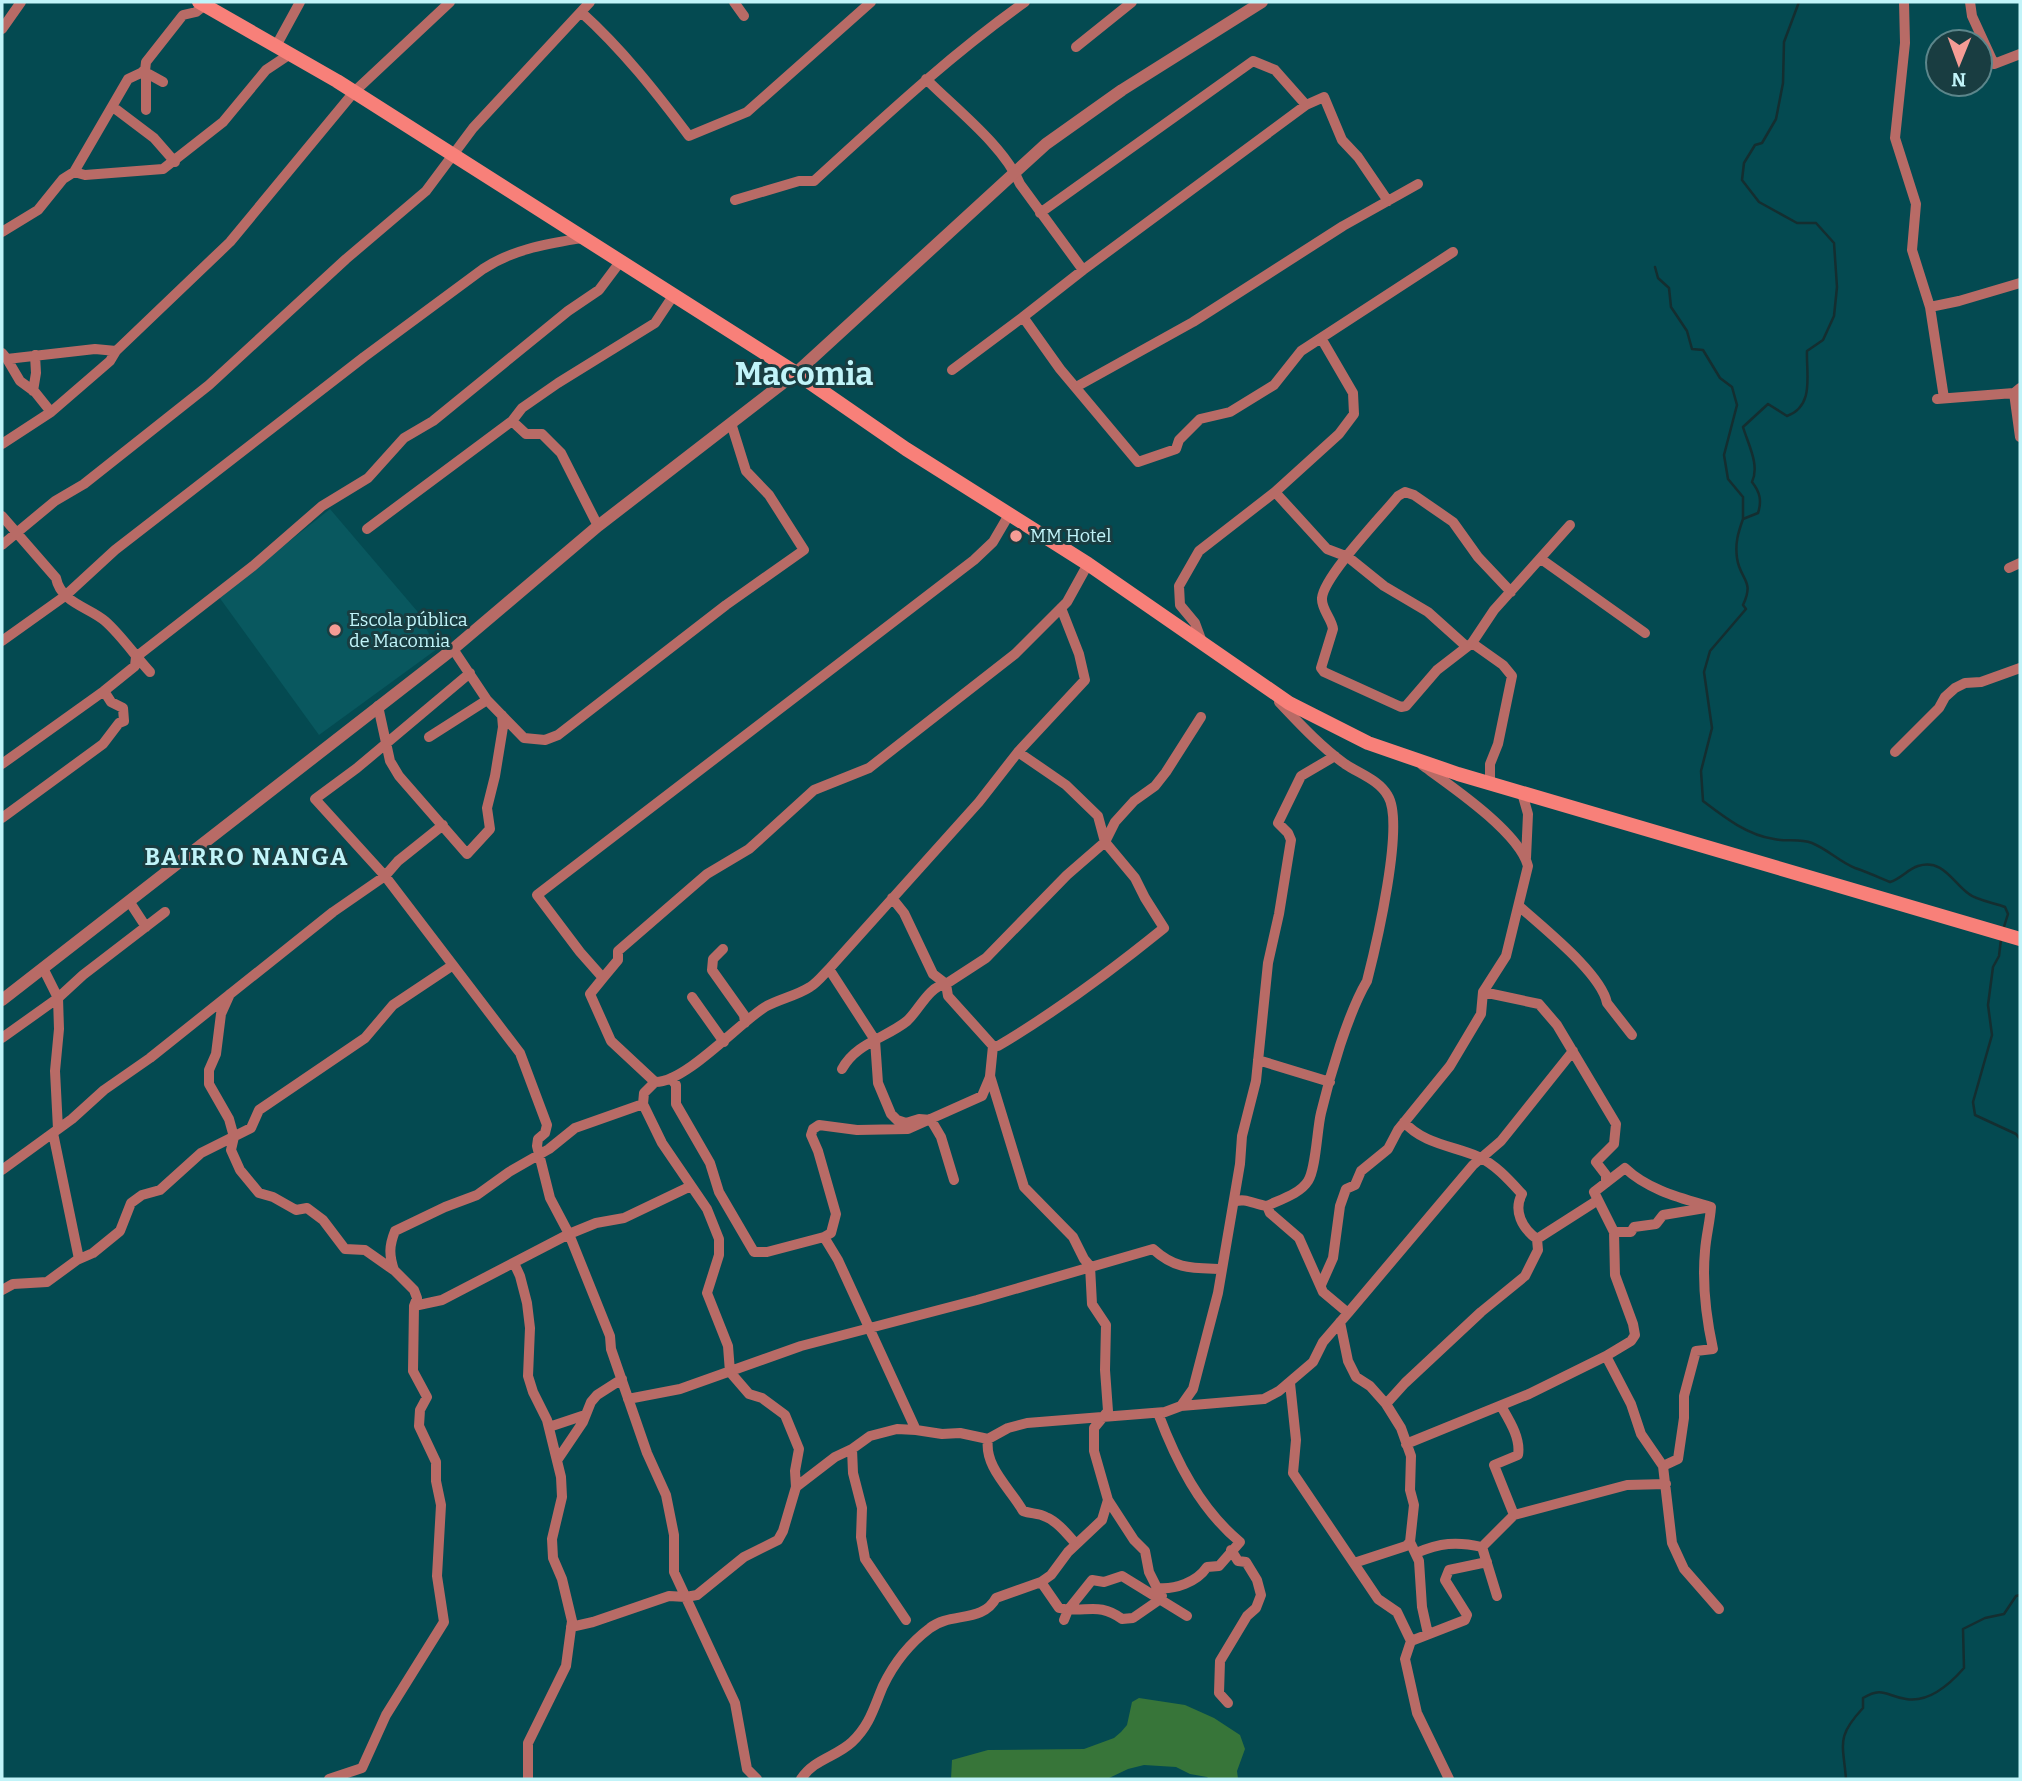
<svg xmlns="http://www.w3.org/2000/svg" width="2022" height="1781" font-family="Bitter,serif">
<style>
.built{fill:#09585f}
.green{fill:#377539}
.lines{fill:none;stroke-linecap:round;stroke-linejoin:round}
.stream{stroke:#142e30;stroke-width:2.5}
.minor{stroke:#b86b66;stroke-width:10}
.tertiary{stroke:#b86b66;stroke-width:12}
.secondary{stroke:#f88079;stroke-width:14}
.poi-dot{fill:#f59c95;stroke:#193d41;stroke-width:2.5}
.labels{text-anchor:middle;stroke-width:6;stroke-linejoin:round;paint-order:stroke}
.poi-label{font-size:18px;fill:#c1f4f9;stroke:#193d41;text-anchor:start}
.district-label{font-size:24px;font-weight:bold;letter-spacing:2px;fill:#c1f4f9;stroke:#193d41}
.town-label{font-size:32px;font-weight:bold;fill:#c1f4f9;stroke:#193d41}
</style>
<rect width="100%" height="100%" fill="#044a51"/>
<path class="built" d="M330,509L417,611L437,649L319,735L219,597Z"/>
<path class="green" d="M1139,1698L1185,1705L1214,1718L1240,1735L1245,1749L1237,1771L1238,1779H1209L1207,1777L1190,1774L1176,1767L1144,1765L1128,1769L1107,1779H951L952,1760L988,1750L1084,1749L1114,1738L1121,1732L1127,1725L1132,1702Z"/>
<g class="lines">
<path class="stream" d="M1799,2L1784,42L1783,83L1776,119L1762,143L1755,145L1744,163L1742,180L1759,202L1797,223H1816L1834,243L1837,287L1834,316L1823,340L1807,351C1806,374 1815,406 1787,416L1768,404L1743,427C1748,444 1760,465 1752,482C1760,492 1762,501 1758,513L1743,519C1738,533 1735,543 1737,558C1740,580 1755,580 1743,605L1746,609L1710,651L1704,672L1712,728L1701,771L1703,801C1724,817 1747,835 1774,839C1787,842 1799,838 1812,843C1827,849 1840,862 1855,868C1867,872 1878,877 1890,882C1902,878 1908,869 1918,866C1943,858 1953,883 1969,894C1976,900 1995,903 2005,907L2008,914L2003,930
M1655,267L1658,278L1669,288L1671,307L1687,331L1692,349L1703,350L1720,378L1732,387L1737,405L1724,455L1728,479L1743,497V519
M2001,939L1999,956L1993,967L1988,1005L1992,1035L1973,1102L1975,1115L2016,1134L2020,1139
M1846,1779C1843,1743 1836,1737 1863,1708V1698C1883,1686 1886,1696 1906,1699C1929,1703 1950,1684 1964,1668L1963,1629L1985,1618L2004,1614L2016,1596L2020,1595"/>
<path class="minor" d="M734,2L744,16
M1904,2L1905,43L1895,138L1916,204L1912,250L1930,307L1944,398
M1970,2L1972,16L1994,64L2020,54
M581,12C622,49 656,92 689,136L747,112L871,2
M2,29L21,2
M276,46L300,2
M1076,47L1132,2
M143,71L163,82
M926,79C956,109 1004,146 1020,184L1083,270
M113,107L154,138L175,162
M146,110V73
M74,172L128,79L145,71L146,62L183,15L196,12L205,5
M735,200L799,181H814C882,119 949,56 1025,2
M1040,213L1253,61L1275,70L1306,105
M2,232L38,210L63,179L74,172L85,175L163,169L223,122L266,70L290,54
M1930,307L1959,301L2020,283
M1023,317L1083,270L1306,105L1324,97L1342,140L1358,157L1388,201
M2,353L7,359L95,349L116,351
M7,359L20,381L35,392L51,412
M952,370L1023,317L1060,369L1138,462L1176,449L1179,440L1200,419L1230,412L1274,385L1301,351L1453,252
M1076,387L1193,322L1343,226L1418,184
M33,391L36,373L35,355
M2014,393L2020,437
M1937,399L2014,393L2020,388
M512,421L526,434H542L561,453L598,526
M2,444L51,412L110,361L116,351L230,242L354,92L450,2
M1275,492L1339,434L1354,414L1353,393L1321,338
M2,516L56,578C61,603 89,607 105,621C122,636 135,656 150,672
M367,529L512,421L522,408L558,383L655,323L673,296
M2,545L55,501L84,484L209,385L346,259L426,191L473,128L590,2
M1541,559L1645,633
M2009,568L2020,563
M1511,592L1478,557L1453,522L1414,495L1405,492L1398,496C1382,516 1324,576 1322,598C1321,609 1332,619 1333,629L1321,668L1324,672L1401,707L1406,706L1437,670L1472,643L1494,610L1570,525
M2,641L65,596L115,550L364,357L483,269C513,249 547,244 582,238
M1202,642L1195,623L1180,605L1179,586L1199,551L1275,492L1327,549L1348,557L1384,586L1428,612L1467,647
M1472,643L1503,665L1512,676L1498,744L1490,764V783
M453,649L487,700L524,738L545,740L558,735L726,605L804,550L769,495L746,471L731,423
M470,673L357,768L315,799L385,876L520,1053L547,1125L545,1133L538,1139L537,1146L550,1198L569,1234L610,1336L611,1349L647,1453L666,1495L674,1535V1572L735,1703L747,1769L757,1779
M378,706L390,761L399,776L467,854L490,829L487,808L495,776L503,727L502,715
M429,737L487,700
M1895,752L1939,708L1945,697L1955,688L1965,683L1981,682L2020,668
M2,764L104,691
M1522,793L1528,814L1526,858
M2,818L103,744L119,723L124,721L123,708L111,702L104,691L135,666L136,657L253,566L322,506L368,478L404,438L433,421L568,311L599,290L620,262
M892,898L904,913L933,974L946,984
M129,901L146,927
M1519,906C1542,927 1601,973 1607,1003L1632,1035
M723,949L713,959L712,970L744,1015L745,1023
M43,968L58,998L59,1029L55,1071L58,1129
M829,969L875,1040L878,1083L891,1114L897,1120L906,1123L919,1119L931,1120L941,1137L954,1180
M603,978L618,960V951L707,874L749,849L814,790L869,768L1015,654L1067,602L1088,564
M1483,992L1539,1004L1557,1025L1616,1124L1614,1144L1596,1162L1606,1175V1183
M230,994L221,1014L216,1054L209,1070V1084L229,1119L234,1137L231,1150L240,1170L259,1193L273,1197L296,1210L307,1208L323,1220L345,1249L365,1250L395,1271L414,1290L417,1298L414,1306L413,1371L427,1397L420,1410L419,1426L436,1462V1481L441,1505L437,1576L444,1622L386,1715L362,1768L329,1779
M692,997L724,1042
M2,1038L58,998L83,975L165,912
M993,1046H998C1057,1011 1111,971 1164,928L1145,898L1135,878L1105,842L1115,822L1134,801L1155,786L1166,772L1201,717
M1258,1060L1330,1082
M842,1069C856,1043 886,1038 907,1021C919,1010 929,986 946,984
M671,1078L676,1085V1104L710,1163L719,1192L754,1252H767L824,1237L831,1233L836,1214L818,1151L811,1135L813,1129L819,1125L857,1130L908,1129L982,1096L990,1077
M655,1082C685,1083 739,1023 765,1007C779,999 796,996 810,987C817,983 823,975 829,969L979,802L1018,752L1085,680L1079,654L1061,608
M1404,1122C1423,1144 1454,1146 1479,1157C1496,1165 1510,1181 1522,1194C1513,1211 1522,1228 1537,1239L1598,1200
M53,1133L79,1259
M2,1170L72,1119L104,1090L150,1058L333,912L385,876L398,861L443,825
M1234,1202C1245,1197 1255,1205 1267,1206C1279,1200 1300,1194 1308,1181C1316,1169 1317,1129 1321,1113C1330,1075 1348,1013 1367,981C1376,946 1405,824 1388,796C1379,780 1360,774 1345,764C1321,747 1299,723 1279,702
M1267,1206L1270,1213L1299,1238L1323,1292L1348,1313L1473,1165L1501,1141L1573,1051
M1614,1232H1631L1634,1227L1656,1224L1663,1215L1711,1207C1681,1198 1648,1190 1625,1168L1594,1192L1614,1232L1615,1275L1633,1324L1635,1335L1631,1341L1606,1356L1631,1404L1641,1434L1663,1466L1672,1543L1684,1569L1719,1609
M824,1237L838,1260L916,1430
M514,1263L520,1276L527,1303L530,1328L528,1376L533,1392L547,1420L561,1477L562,1497L552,1539L553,1558L562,1579L572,1621L566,1666L528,1743V1779
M394,1270C389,1255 389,1246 395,1231L445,1207L477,1195L509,1172L549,1149L575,1128L643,1104
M1321,1285L1333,1258L1340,1206L1346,1189L1355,1185L1361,1171L1388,1149L1398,1130L1450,1066L1481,1014L1483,992L1506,956L1528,866C1519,832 1451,786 1422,765
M2,1290L13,1284L47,1282L77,1260L93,1253L120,1231L131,1203L142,1195L160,1190L201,1153L251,1128L259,1110L365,1038L393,1005L453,965
M414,1306L442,1300L569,1234L596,1223L624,1218L691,1186
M1340,1322L1348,1361L1356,1377L1370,1386L1386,1404L1401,1428L1411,1456L1410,1490L1414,1505L1410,1542L1406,1546L1354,1563
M1290,1383L1296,1440L1293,1473L1378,1599L1397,1612L1411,1641L1405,1659L1417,1713L1449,1779
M628,1399L680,1389L801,1346L977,1300L1153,1249C1176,1270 1193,1268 1222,1269
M1386,1404L1405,1383L1481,1312L1525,1276L1538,1250L1537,1239
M1181,1406L1193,1389L1218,1293L1240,1164L1242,1136L1256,1081L1268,963L1279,914L1291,840L1288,833L1278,823L1301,776L1335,756
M549,1427L585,1415
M988,1439C984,1467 1010,1488 1023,1511C1031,1514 1039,1513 1046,1517C1058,1522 1067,1534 1076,1544
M1406,1444L1529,1394L1606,1356
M852,1449L853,1473L862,1508L861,1537L865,1559L906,1620
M558,1459L583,1422L591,1402L597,1395L622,1379
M1663,1466L1678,1459L1684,1418V1396L1696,1351L1713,1349C1706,1317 1702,1284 1705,1251C1706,1236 1710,1222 1711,1207
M796,1487L835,1457L852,1449L870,1436L897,1429L916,1430L942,1434L960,1433L988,1439L1008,1428L1027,1423L1165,1412L1181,1406L1264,1399L1279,1391L1313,1362L1323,1342L1348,1313
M1108,1500L1134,1540L1145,1551L1149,1572L1157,1588C1175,1590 1197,1582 1207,1567L1219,1566L1240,1542C1200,1509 1176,1461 1158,1413
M1514,1515L1627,1485L1666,1484
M1410,1542L1419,1561L1422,1607L1428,1634
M1416,1553C1440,1543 1456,1541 1482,1547
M1041,1582L1059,1608C1085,1614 1098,1601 1122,1619L1133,1618L1159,1600L1162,1596
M1497,1596L1482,1547L1514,1515L1494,1465L1518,1455C1521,1438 1509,1420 1501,1406
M1064,1620L1068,1610L1092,1580L1104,1582L1122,1576L1187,1616
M571,1627L593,1622L669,1596L686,1597L697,1595L744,1557L778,1540L783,1531L796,1487L795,1471L799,1449L785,1415L762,1398L749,1394L730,1372L728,1346L707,1293L719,1255V1239L707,1209L662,1143L643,1104L644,1093L655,1082L611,1041L590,994L603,978L580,952L537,895L974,560L993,542L1010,513
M1411,1641L1465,1620L1467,1615L1445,1580L1449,1570L1487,1562
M1228,1703L1219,1693L1220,1661L1247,1616L1256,1608L1261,1595L1257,1580L1246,1562L1238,1561L1231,1550
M801,1779C814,1759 836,1757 852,1742C870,1725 874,1707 883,1686C894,1663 910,1643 930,1628C950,1612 983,1623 996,1598L1041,1582L1051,1575L1068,1552L1102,1520L1108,1500L1094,1451V1428L1108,1411L1105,1370L1106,1325L1092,1304L1090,1266L1084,1259L1073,1237L1024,1187L990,1076L993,1046L948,996L946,984L986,958L1067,875L1105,842L1098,816L1066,785L1018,752"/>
<path class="tertiary" d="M2,1000L453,649L598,526L796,373L1046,144L1122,90L1262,2"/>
<path class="secondary" d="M199,2L337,81L796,373L906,449L1088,564L1289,703L1368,743L1458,774L2020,939"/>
</g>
<g class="poi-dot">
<circle cx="1016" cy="536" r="7"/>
<circle cx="335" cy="630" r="7"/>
</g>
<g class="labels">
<g class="poi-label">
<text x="1030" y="542">MM Hotel</text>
<text x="349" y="626">Escola pública<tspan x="349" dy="21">de Macomia</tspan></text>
</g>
<g class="district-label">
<text x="247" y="865">BAIRRO NANGA</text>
</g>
<g class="town-label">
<text x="804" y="385">Macomia</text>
</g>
</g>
<rect width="2022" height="1781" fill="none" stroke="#c1f4f9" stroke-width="7"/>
<g transform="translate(1959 63) rotate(181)"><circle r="33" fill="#193d41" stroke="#5c868b" stroke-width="2"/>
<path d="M0-5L12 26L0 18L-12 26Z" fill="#f59c95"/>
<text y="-10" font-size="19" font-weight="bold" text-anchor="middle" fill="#c1f4f9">N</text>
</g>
</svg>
